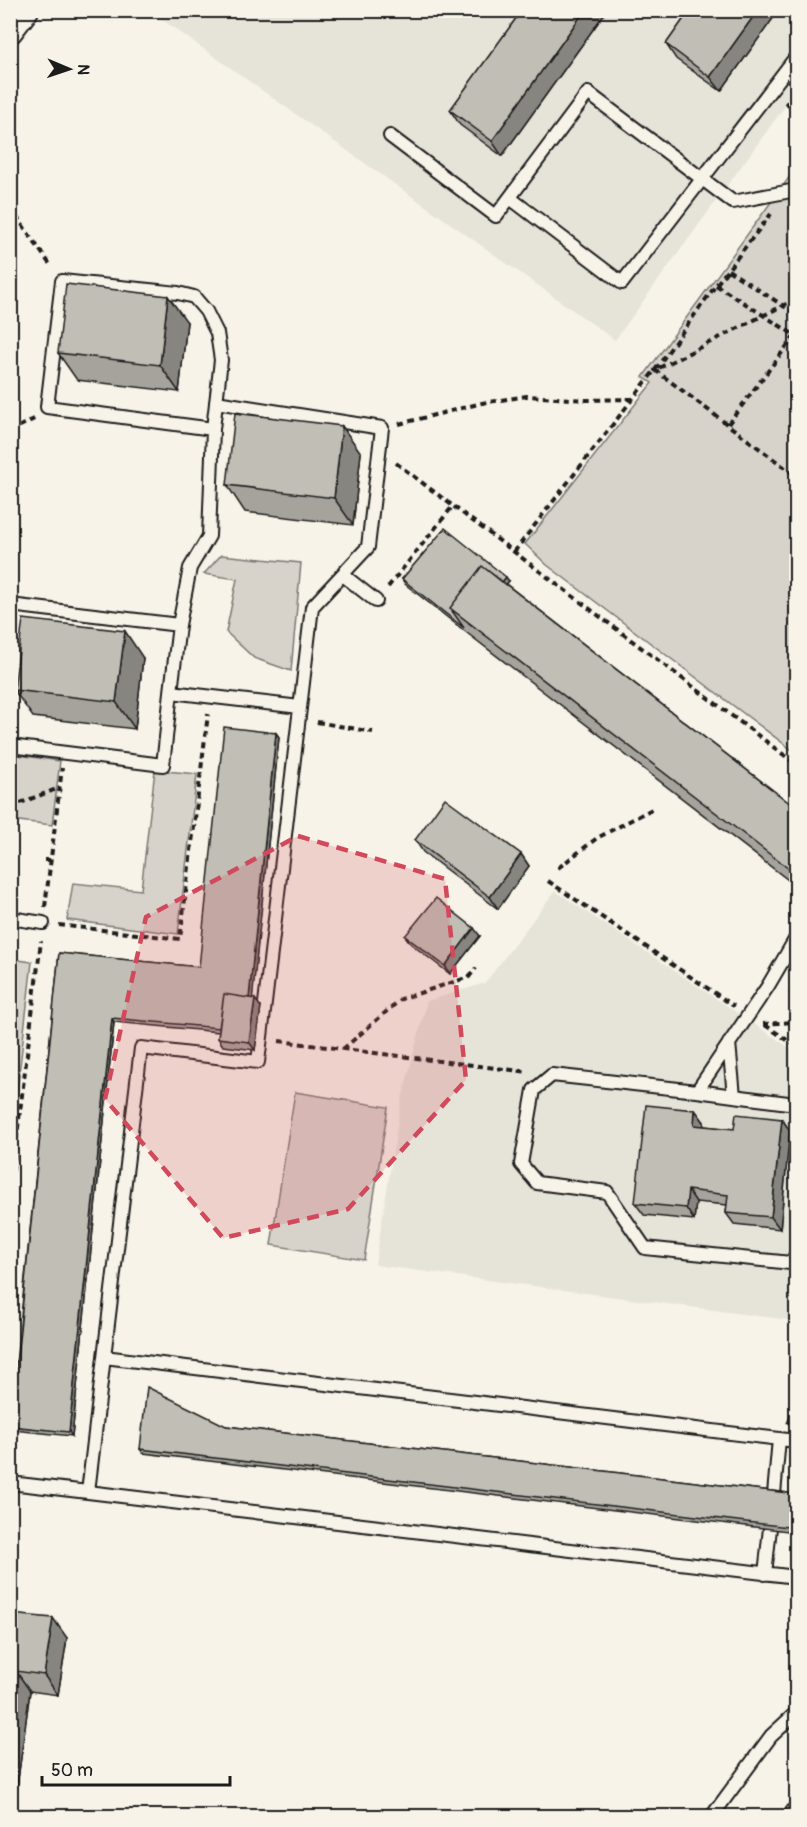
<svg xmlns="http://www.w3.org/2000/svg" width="807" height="1827" font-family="Pangolin,sans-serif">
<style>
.built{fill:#e6e3d9}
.green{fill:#d7d3cb;stroke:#7a7874;stroke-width:1.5}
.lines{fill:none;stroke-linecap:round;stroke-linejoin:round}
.service-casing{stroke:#1c1c1c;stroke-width:16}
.minor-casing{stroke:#1c1c1c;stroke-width:28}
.path{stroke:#1c1c1c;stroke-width:4;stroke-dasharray:6 4.5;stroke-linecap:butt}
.service{stroke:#f7f3e8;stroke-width:12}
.minor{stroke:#f7f3e8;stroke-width:24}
.wall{fill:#a5a39c;stroke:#1c1c1c;stroke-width:1.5}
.shaded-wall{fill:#86857f;stroke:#1c1c1c;stroke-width:1.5}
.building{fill:#c0beb5;stroke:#1c1c1c;stroke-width:1.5}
.marked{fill:#d1495b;fill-opacity:0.2;stroke:#d1495b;stroke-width:4.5;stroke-dasharray:12 8;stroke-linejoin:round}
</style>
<rect width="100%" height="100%" fill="#f7f3e8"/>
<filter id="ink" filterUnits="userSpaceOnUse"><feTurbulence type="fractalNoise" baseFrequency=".0167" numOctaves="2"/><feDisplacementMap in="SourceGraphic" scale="12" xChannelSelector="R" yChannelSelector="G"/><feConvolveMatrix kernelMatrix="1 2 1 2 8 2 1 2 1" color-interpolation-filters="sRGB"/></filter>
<g filter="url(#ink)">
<path class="built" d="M150,11H796V91L615,340Z
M555,891L796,1052V1321L375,1265L401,1102L427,1001L485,983Z"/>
<path class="green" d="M796,168V753L547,565L525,544L652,383L643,377Z
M221,555L301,563L291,671L254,658L226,632L237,579L204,574Z
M11,754L60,761L52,825L11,820Z
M155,770L197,774L178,934L67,920L73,883L141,890Z
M11,959L32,962L11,1144L10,959Z
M295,1092L388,1107L364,1260L271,1245Z"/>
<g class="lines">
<g class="service-casing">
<path id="service" d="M390,136L496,216L588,93L733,202L796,190
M510,198L622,283L796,57
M213,429L47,407L62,281L178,293L194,297L206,311L217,333L221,360L213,429L209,536L190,568L179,625L171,692L300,707
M343,575L376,601
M10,605L179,625
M10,746L163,765L171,692
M10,918L43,923
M796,938L768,986L697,1091L552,1075L534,1090L521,1164L537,1183L607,1192L645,1248L791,1263L796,1255
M729,1043L734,1096L796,1104
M697,1091L734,1096
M104,1357L141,1048L258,1062L312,607L368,547L382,428L216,402
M10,1483L88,1492L104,1357L796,1441
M88,1492L796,1577
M774,1494L779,1439
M765,1574L770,1528
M712,1816L771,1736L796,1713"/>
</g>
<g class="minor-casing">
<path id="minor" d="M10,31L26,10"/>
</g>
<path class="path" d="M785,102L796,110
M10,207L51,266
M728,270L796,314
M716,285L796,336
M796,299L655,370L796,476
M399,424L482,403L527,396L586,400L631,399
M728,424L796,334
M10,431L36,418
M396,463L453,506
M514,552L655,370L716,285L771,214
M388,587L453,506L796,764
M317,722L373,732
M10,807L59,788
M44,860H51
M558,868L597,838L654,808
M548,881L734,1006
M45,907L62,768
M59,925L180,939L208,714
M763,1024L796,1022
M765,1025L796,1046
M279,1041L528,1072
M343,1049L401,999L469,977L476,968
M10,1192L41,941
M788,1424L796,1409"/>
<use href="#service" class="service"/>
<use href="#minor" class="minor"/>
</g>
<path class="wall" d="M522,10H607L502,156L460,125L450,110Z
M690,10H779L721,91L676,59L666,44Z
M187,322L179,392L77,380L58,353Z
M361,453L353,525L245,512L227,485Z
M402,579L509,581L506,584L796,808V886L467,633L405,584Z
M143,658L135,729L33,717L14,690Z
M276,733L279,737L252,998L261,1007L255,1050L223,1046L218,1038L219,1032L114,1022L72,1436L13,1430L10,1427V1421L59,953L199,967Z
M415,840L521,854L529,866L498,909L423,852Z
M405,936H480L450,974L411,944Z
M796,983V1001L790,993Z
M695,1110L704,1122L703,1126L734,1129L782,1119L790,1131L780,1229L734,1224L726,1213L727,1205L696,1202L694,1220L644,1215L635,1203Z
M226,1426L796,1494V1532L143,1453L140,1449Z
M10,1614L67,1638L58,1695L30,1691L13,1816H10Z"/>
<path class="shaded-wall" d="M585,10H607L502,156L492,141Z
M758,10H779L721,91L710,77Z
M168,296L187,322L179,392L160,365Z
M342,426L361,453L353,525L334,498Z
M506,577L509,581L473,626L469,623Z
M125,631L143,658L135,729L116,702Z
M276,733L279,737L252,1002L249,998Z
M521,854L529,866L498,909L490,897Z
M796,859V880L789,869Z
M474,928L480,936L450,974L445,966Z
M255,999L261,1007L255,1050L249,1042Z
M112,1018L114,1022L72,1436L69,1432Z
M695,1110L704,1122L702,1137L694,1125Z
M782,1119L790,1131L780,1229L771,1217Z
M688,1190L696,1202L694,1220L686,1208Z
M53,1618L67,1638L58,1695L44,1675Z
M16,1671L30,1691L13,1816H10V1711Z"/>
<path class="building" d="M522,10H585L492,141L450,110Z
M690,10H758L710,77L666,44Z
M66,284L168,296L160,365L58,353Z
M235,413L342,426L334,498L227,485Z
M445,528L506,577L502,582L482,566L450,608L464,628L402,579Z
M482,566L796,808V859L789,869L450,608Z
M23,619L125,631L116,702L14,690Z
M224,727L276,733L249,998L224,994L219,1028L112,1018L69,1432L10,1426L59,953L199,967Z
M445,798L521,854L490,897L415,840Z
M436,898L474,928L445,966L405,936Z
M796,983V997L790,993Z
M224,994L255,999L249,1042L218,1038Z
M646,1105L695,1110L694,1125L734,1129L736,1114L782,1119L771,1217L726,1213L728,1195L688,1190L686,1208L635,1203Z
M147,1387L226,1426L796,1494V1528L140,1449Z
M10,1614L53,1618L44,1675L16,1671L10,1711Z
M796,1794V1816H782L781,1815Z"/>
</g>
<path class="marked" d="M298,836L445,879L466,1080L348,1209L223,1238L105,1099L146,917Z"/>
<rect width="807" height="1827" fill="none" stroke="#f7f3e8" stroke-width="36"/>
<rect x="18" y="18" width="771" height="1791" fill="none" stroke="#1c1c1c" stroke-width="2" filter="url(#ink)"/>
<g transform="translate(69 69) rotate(92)" stroke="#f7f3e8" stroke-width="4.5" paint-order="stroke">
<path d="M0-4.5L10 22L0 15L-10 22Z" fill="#1c1c1c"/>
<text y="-9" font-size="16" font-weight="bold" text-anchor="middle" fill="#1c1c1c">N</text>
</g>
<path d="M42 1776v9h188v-9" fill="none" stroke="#1c1c1c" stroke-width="3"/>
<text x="51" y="1776" font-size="18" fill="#1c1c1c" stroke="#f7f3e8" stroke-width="4.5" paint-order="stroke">50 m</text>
</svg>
